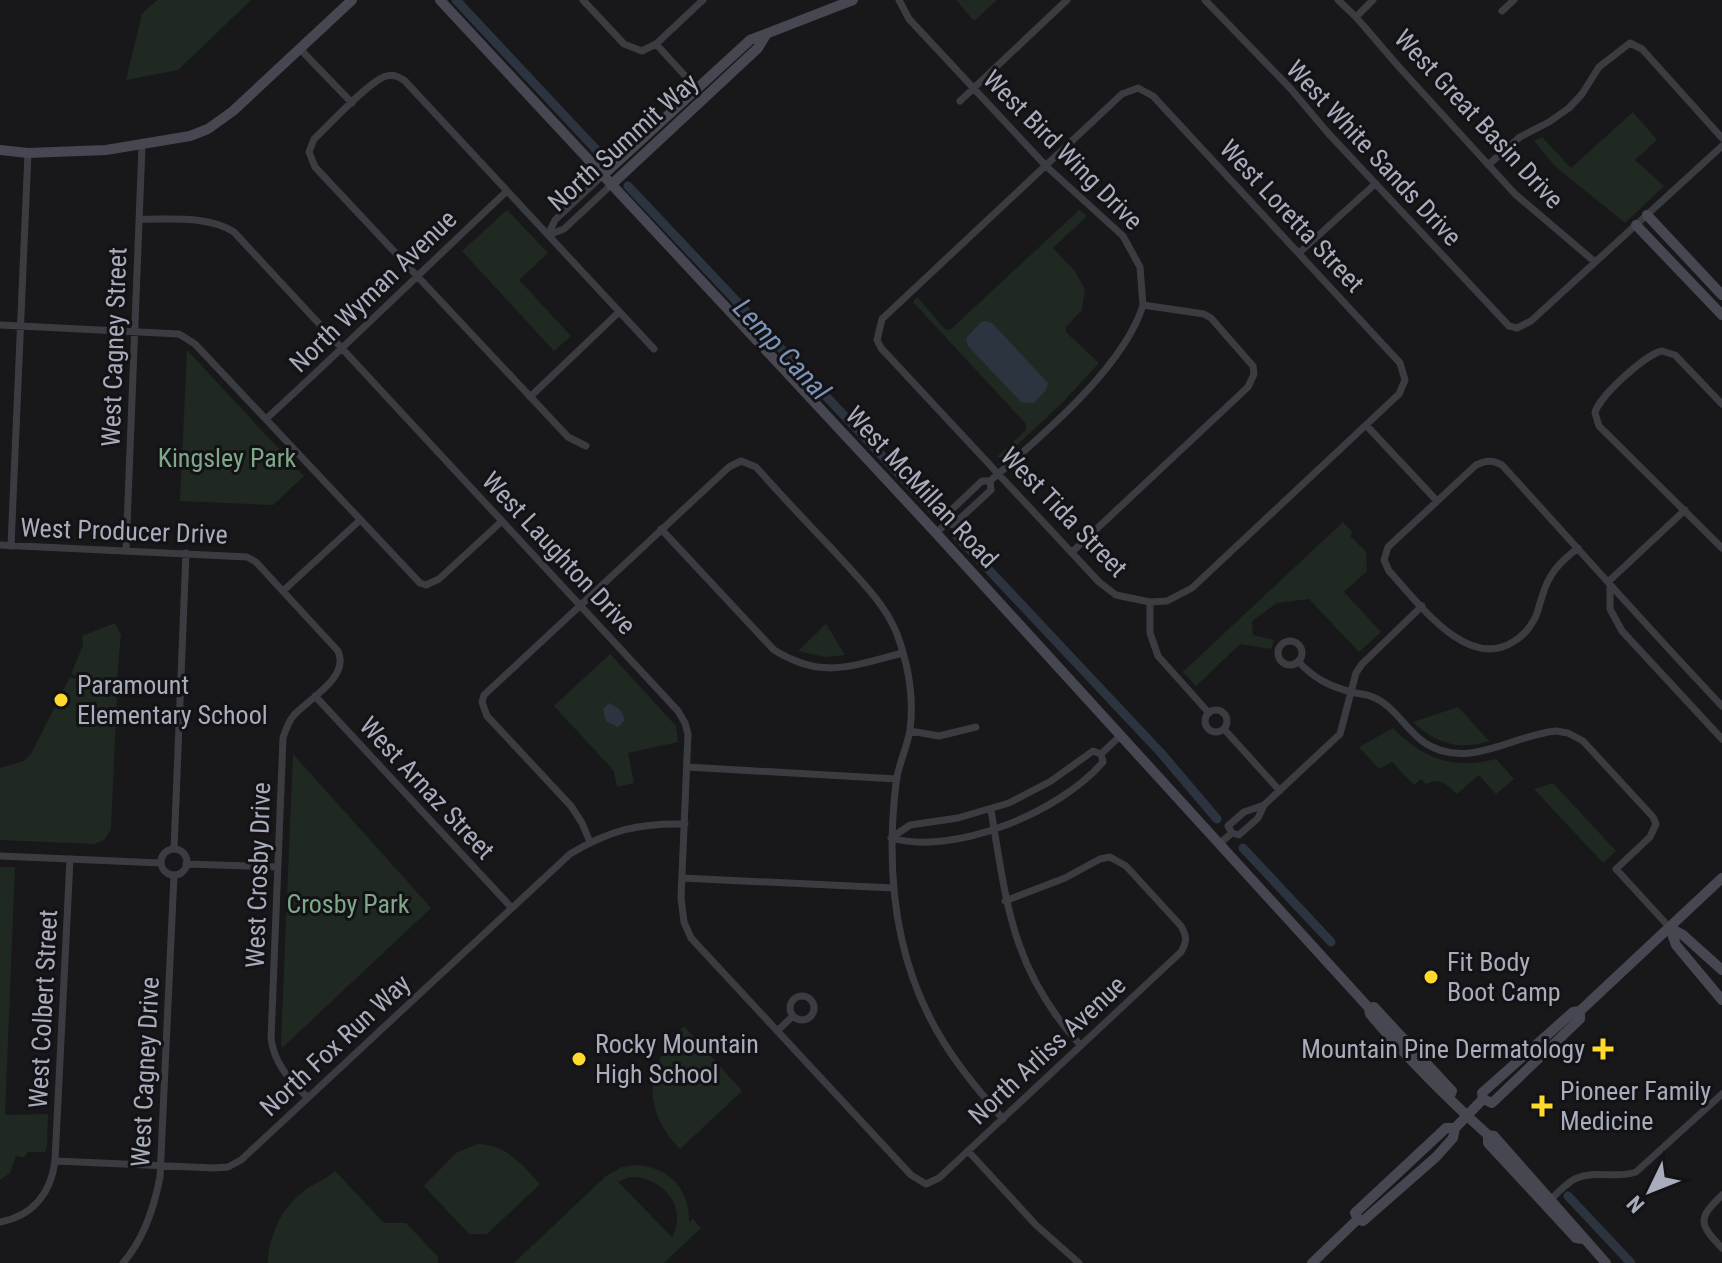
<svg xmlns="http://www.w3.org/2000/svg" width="1722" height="1263" font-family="'Roboto Condensed',sans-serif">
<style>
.green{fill:#1f2922;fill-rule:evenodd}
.water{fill:#2c3440}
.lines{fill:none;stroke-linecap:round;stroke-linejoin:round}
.canal{stroke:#2c3440;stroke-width:9}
.street{stroke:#3b3b42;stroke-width:7}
.secondary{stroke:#464750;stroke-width:10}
.poi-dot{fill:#ffda2c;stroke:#131316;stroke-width:3}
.labels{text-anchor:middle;stroke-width:6;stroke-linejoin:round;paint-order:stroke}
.street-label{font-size:26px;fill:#a9acbc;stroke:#131316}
.park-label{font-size:26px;fill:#7ea888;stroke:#131316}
.poi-label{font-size:26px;fill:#a9acbc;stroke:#131316;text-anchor:start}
.water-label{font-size:28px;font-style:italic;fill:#7d94ba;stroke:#131316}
</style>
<rect width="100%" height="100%" fill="#18181b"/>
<path class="green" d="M157,0H251L178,70L126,80L142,14Z
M956,0H997L974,21Z
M1633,112L1657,140L1635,160L1664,186L1625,223L1555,166L1534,141L1542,137L1571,168Z
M507,210L548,253L519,280L571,336L554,351L462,251Z
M1079,210L1087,216L1053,248L1074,270L1085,289L1082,310L1066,327V332L1099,363L1062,403L1003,458L997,457L1026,430V424L913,302L917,297L945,329L950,330Z
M187,350L304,476L273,505L180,501Z
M1343,522L1353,533L1350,536L1366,552L1367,571L1344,592L1381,632L1359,652L1309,599L1277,603L1252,621L1253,635L1274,640L1271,649L1240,644L1196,686L1183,672Z
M115,623L121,635L116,689L71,674L83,645L82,636Z
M826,624L845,655L825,657L798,651Z
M610,654L676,726L678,742L628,753L634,783L617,787L614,771L554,706Z
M70,677L117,692L111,829L104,840L94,844L0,840V768L24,761L31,754Z
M1458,707L1489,741C1459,751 1435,743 1413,722Z
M1393,728C1423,759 1454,770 1496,759L1514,779L1496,794L1479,775L1457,794C1447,785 1440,777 1426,784L1421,779L1414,785L1392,762L1379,769L1359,747Z
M293,754L431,908L282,1048L281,1042Z
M1553,783L1616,851L1603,863L1534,789Z
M0,867H15L5,1115L48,1114L47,1147L45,1152H28L24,1157L16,1156L10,1173L0,1180Z
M684,1026L742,1091L680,1149C640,1108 646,1065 684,1026Z
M478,1144C507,1145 521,1164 540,1184L487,1234H469L424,1186L456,1153Z
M638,1165C669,1168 690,1189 689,1222L693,1219L701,1228L664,1263H514L606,1176L622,1167ZM629,1177C661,1176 689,1205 672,1237L618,1182Z
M335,1171L384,1223H406L438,1257V1263H268C269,1233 283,1205 308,1188C317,1182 327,1179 335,1171Z"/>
<path class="water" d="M986,321L992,323L1048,383L1046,390L1034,403L1021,402L968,346L966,338L981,322Z
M609,703C619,709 621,708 625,720L618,727L606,721L603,709Z"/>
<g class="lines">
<path class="canal" d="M456,0L604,158
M628,186L935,512
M956,535L1161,753L1217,819
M1243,848L1331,942
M1568,1196L1631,1263"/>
<path class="street" d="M583,0L624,44L642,51L656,44L698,90
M899,0L909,19L1046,166L1123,236L1140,267L1143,305L1204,314L1211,318L1253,366L1254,374L1248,387L1072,552
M1205,0L1290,88L1328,133L1509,326L1517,328L1531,321L1722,146
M1338,0L1356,17L1399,67L1515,194L1595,262
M1502,11L1514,0
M1356,17L1373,0
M656,44L703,0
M300,49L352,103
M960,101L1067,0
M1488,165L1520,137L1549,122L1569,108L1582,94L1599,67L1630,43L1642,49L1722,138
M139,219C170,220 208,215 234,232L678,711L685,723L688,734L681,898L684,922L691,938L911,1175L926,1184L939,1178L1181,952C1187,942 1187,936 1181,926L1126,866L1110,857L1100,859L1065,878L1005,901
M548,235L555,220L602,176
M548,235L564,229L611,185
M1299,253L1375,184
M0,325L179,334L195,344L420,583L426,585L439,579L502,521
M530,397L619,312
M1722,404L1675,355L1662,351C1646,354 1598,397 1595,413L1599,426L1722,548
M266,419C348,344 426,267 507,191
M1366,425L1437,501
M586,446L568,437L315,167L309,152L314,139C328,126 372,78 387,76C394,74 399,77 405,81L654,349
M990,481C1039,438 1124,368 1143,305
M661,529L774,650C823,680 850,666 903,653
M936,533L948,522L953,525L991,490L990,481H982L945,516L948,522
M0,545L247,557L256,562L338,651C350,677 310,698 294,715C288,722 286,729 283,738L271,1039C275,1066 290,1079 308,1098
M11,546L28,153
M1578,548C1560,562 1548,574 1542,597C1539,605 1538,613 1534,620C1528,630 1523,636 1513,642C1466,671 1417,601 1389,571L1384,560L1388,547L1476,465C1487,460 1492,460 1502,465C1576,546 1647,627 1722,706
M126,551L142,146
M1608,582L1685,510
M1610,587V609L1622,631L1722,739
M283,591L359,521
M1150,602L1167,601L1192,588L1399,394L1405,380L1400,363L1153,96L1138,88L1122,94L882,319L877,340L881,348L1099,582L1116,595L1150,602V633L1158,656L1209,713
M1278 653a12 12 0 1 1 24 0a12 12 0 1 1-24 0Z
M1298,661C1313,678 1329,686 1351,692C1359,694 1367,694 1375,698C1395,707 1407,731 1425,743C1468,771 1512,735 1556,731L1568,733L1583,741L1653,817L1656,824L1650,837L1616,869L1670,928
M315,696L511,907
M1205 721a11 11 0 1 1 22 0a11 11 0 1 1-22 0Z
M1224,729L1280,791
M910,731L939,736L976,727
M1101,754L1093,751L1051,781L1009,803L958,818L910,825L891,838C955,856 1060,812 1103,762L1101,754L1119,737
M687,767L897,779
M991,810C1007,906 1012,970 1081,1046
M1232,833L1228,826L1244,812L1264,805
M590,842L582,823L571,806L487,716L482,702L484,695L729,467L741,461L756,467C782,496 808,524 835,552C858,578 884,602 897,634C908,664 914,699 910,730C907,748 898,765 896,783C886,868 894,956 937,1031C955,1063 979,1091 1003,1119
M1220,843L1232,833L1239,835L1258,818L1264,805L1340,734L1356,673L1362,664L1422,606
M174,849L186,553
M161 862a13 13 0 1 1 26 0a13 13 0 1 1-26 0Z
M0,856L161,863
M186,864L278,867
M682,878L893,888
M790 1008a12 12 0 1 1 24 0a12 12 0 1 1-24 0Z
M777,1031L793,1016
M968,1151L1036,1225L1079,1263
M55,1161L70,859
M1722,1195C1697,1219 1699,1224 1722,1248
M1551,1199C1559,1192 1567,1182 1577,1178C1595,1170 1617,1179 1636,1172L1722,1094
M0,1222C33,1216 51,1193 55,1161L214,1168L228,1167L241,1160L570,854C610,830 638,823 685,824
M123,1263C144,1239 154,1208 160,1177L174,875"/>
<path class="secondary" d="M440,0L936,533L1369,1008L1370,1014C1407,1058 1446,1097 1488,1135L1494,1136L1606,1263
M0,150L28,153L106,150L190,136L208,129L233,111L352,0
M602,176L750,40L853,0
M611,185L758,48L766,35
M1647,215L1722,295
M1636,225L1722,315
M1670,928L1676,945L1722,1000
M1670,928L1683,935L1722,970
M1369,1008L1374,1007L1452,1091L1449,1098
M1483,1099L1492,1103L1580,1019V1011
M1488,1135V1143L1576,1238L1583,1239
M1358,1219L1355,1213L1446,1128H1455
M1312,1263L1358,1219L1363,1221L1436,1157L1453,1138L1455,1128L1483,1099L1482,1093L1573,1012L1580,1011L1722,878"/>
</g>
<g class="poi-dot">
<circle cx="61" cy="700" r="8"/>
<circle cx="1431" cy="977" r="8"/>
<path d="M1599 1037h8v8h8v8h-8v8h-8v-8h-8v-8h8z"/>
<circle cx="579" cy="1059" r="8"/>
<path d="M1538 1094h8v8h8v8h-8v8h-8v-8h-8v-8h8z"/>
</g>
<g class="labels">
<g class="street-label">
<text transform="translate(1479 119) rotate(47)" y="9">West Great Basin Drive</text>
<text transform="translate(623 142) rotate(-42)" y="9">North Summit Way</text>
<text transform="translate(1063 150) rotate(45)" y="9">West Bird Wing Drive</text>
<text transform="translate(1374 153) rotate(47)" y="9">West White Sands Drive</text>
<text transform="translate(1292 216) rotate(47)" y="9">West Loretta Street</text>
<text transform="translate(373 291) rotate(-44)" y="9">North Wyman Avenue</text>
<text transform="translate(114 347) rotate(-88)" y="9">West Cagney Street</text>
<text transform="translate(922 487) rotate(47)" y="9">West McMillan Road</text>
<text transform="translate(1064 512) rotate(46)" y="9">West Tida Street</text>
<text transform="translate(124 531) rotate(2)" y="9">West Producer Drive</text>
<text transform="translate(559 553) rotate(47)" y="9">West Laughton Drive</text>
<text transform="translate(427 788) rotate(47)" y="9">West Arnaz Street</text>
<text transform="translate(258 875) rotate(-88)" y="9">West Crosby Drive</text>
<text transform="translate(43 1009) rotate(-87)" y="9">West Colbert Street</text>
<text transform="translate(335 1045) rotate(-43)" y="9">North Fox Run Way</text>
<text transform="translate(1047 1050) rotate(-43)" y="9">North Arliss Avenue</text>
<text transform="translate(145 1072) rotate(-87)" y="9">West Cagney Drive</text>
</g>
<g class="park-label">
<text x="227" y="467">Kingsley Park</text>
<text x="348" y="913">Crosby Park</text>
</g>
<g class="poi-label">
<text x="77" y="694">Paramount<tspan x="77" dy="30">Elementary School</tspan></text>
<text x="1447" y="971">Fit Body<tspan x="1447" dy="30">Boot Camp</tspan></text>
<text x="595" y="1053">Rocky Mountain<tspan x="595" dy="30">High School</tspan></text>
<text x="1585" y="1058" text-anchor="end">Mountain Pine Dermatology</text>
<text x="1560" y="1100">Pioneer Family<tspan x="1560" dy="30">Medicine</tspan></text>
</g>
<g class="water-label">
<text transform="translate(782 349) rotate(47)" y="10">Lemp Canal</text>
</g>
</g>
<g transform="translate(1650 1191) rotate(227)" stroke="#131316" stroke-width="6" paint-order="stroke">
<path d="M0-6L14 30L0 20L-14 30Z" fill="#a9acbc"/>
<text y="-12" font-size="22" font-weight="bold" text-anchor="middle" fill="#a9acbc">N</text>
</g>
</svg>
